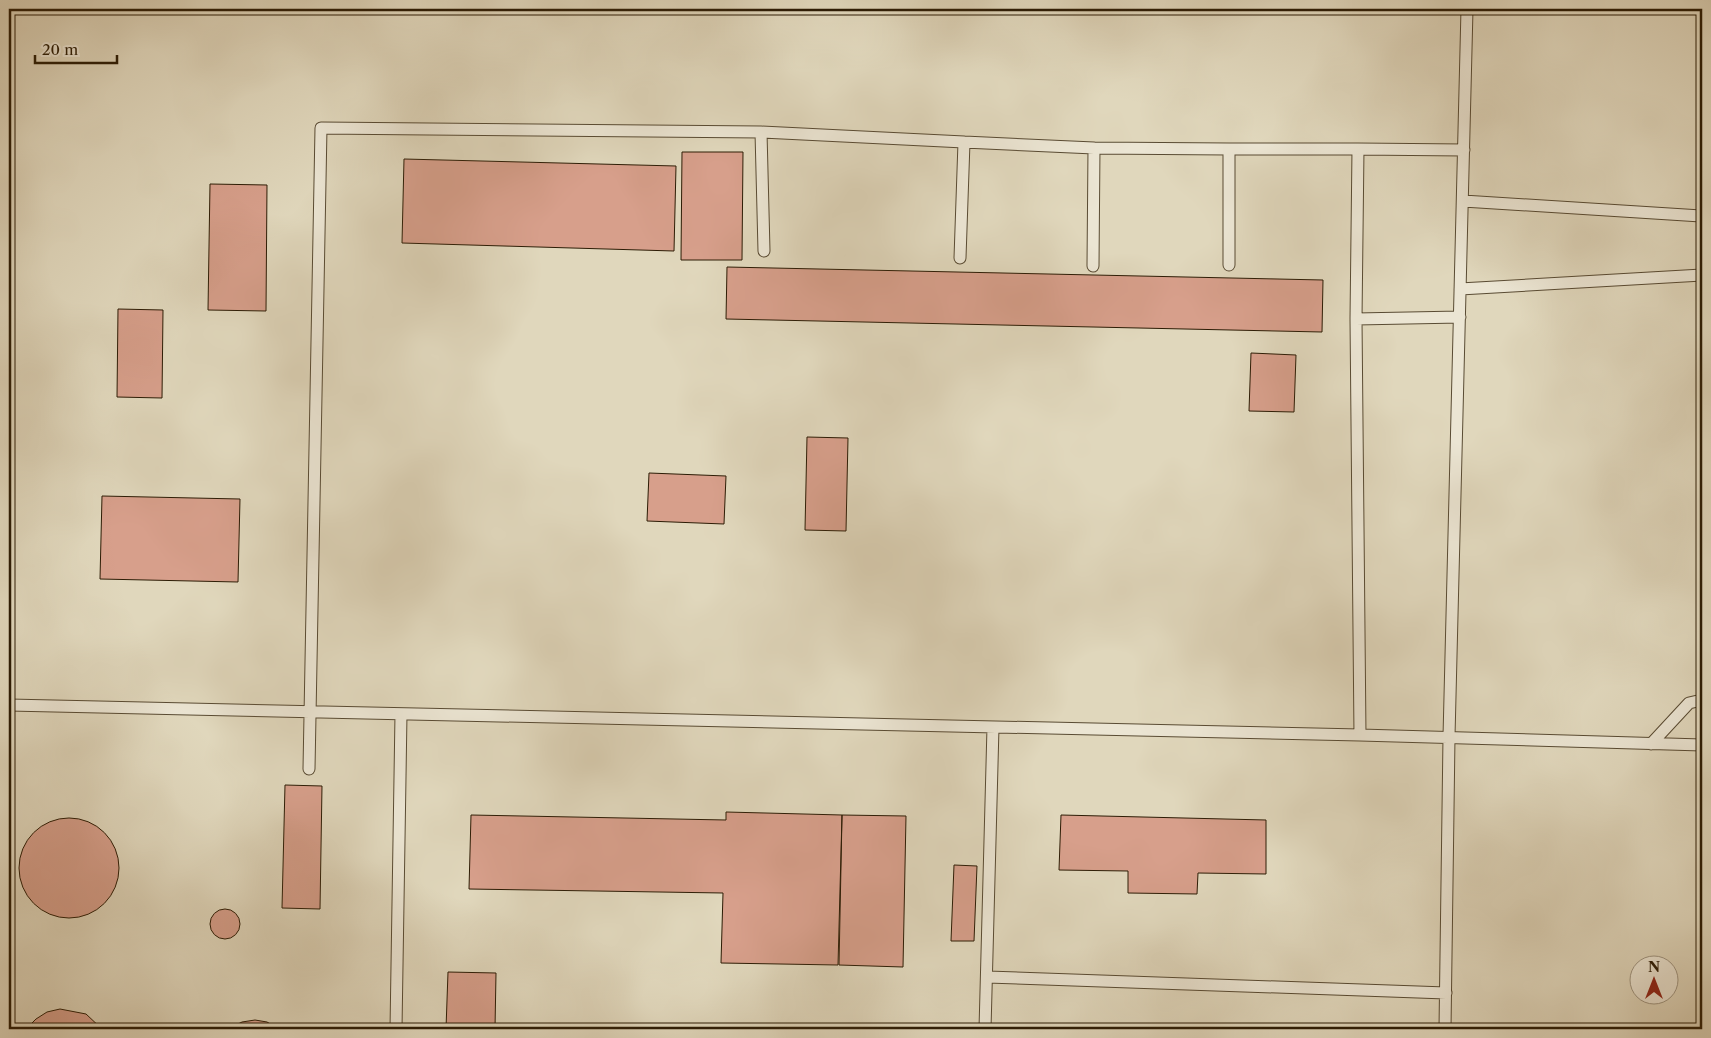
<svg xmlns="http://www.w3.org/2000/svg" width="1711" height="1038" font-family="'Libre Caslon Text',serif">
<style>
.building{fill:#d79f8b;stroke:#2c1c05}
.lines{fill:none;stroke-linecap:round;stroke-linejoin:round}
.service-casing{stroke:#594b33;stroke-width:13}
.service{stroke:#ebe5d3;stroke-width:11}
</style>
<rect width="100%" height="100%" fill="#e0d7bc"/>
<filter id="stains"><feTurbulence type="fractalNoise" baseFrequency=".004" numOctaves="4"/><feColorMatrix values="0 0 0 0 .2 0 0 0 0 .09 0 0 0 0 .02 0 0 0 .5 -.17"/></filter>
<radialGradient id="worn" r=".72"><stop offset=".6" stop-color="#630" stop-opacity="0"/><stop offset="1" stop-color="#630" stop-opacity=".3"/></radialGradient>
<path class="building" d="M682,152H743L742,260H681Z
M404,159L676,166L674,251L402,243Z
M210,184L267,185L266,311L208,310Z
M727,267L1323,280L1322,332L726,319Z
M118,309L163,310L162,398L117,397Z
M1251,353L1296,355L1294,412L1249,411Z
M807,437L848,438L846,531L805,530Z
M649,473L726,476L724,524L647,521Z
M102,496L240,499L238,582L100,579Z
M285,785L322,786L320,909L282,908Z
M726,812L842,815L838,965L721,963L723,893L469,889L471,815L726,820Z
M842,815L906,816L903,967L839,965Z
M1061,815L1266,820V874L1198,873L1197,894L1128,893V871L1059,870Z
M19 868a50 50 0 1 1 100 0a50 50 0 1 1-100 0Z
M954,865L977,866L974,941H951Z
M210 924a15 15 0 1 1 30 0a15 15 0 1 1-30 0Z
M448,972L496,973L495,1029H446Z
M60,1009L86,1014L102,1029H26L36,1019L47,1012Z
M255,1020L267,1022L279,1029H228L242,1022Z"/>
<g class="lines">
<g class="service-casing">
<path id="service" d="M1463,201L1701,216
M764,251L761,132L964,142
M960,258L964,142L1094,148
M1229,265V149H1358
M1093,266L1094,148L1229,149
M1460,289L1702,275
M1356,319L1358,149L1464,150
M9,705L1360,735L1702,745
M1360,735L1356,319L1460,317
M1651,744L1689,703L1702,700
M309,769L321,128L761,132
M987,977L1446,993
M396,1029L401,714
M985,1029L993,727
M1445,1029L1449,737L1467,9"/>
</g>
<use href="#service" class="service"/>
</g>
<rect width="1711" height="1038" fill="none" stroke="#e0d7bc" stroke-width="30"/>
<rect x="10" y="10" width="1691" height="1018" fill="none" stroke="#2c1c05" stroke-width="2.5"/>
<rect x="15" y="15" width="1681" height="1008" fill="none" stroke="#2c1c05"/>
<g transform="translate(1654 980)"><circle r="24" fill="#ebe5d3" stroke="#9f9581"/>
<path d="M0-4L9 19L0 12L-9 19Z" fill="#8f2418"/>
<text y="-8" font-size="14" font-weight="bold" text-anchor="middle" fill="#2c1c05">N</text>
</g>
<path d="M35 55v8h82v-8" fill="none" stroke="#2c1c05" stroke-width="2.5"/>
<text x="42" y="55" font-size="15" fill="#2c1c05" stroke="#ebe5d3" stroke-width="4" paint-order="stroke">20 m</text>
<rect width="100%" height="100%" filter="url(#stains)"/>
<rect width="100%" height="100%" fill="url(#worn)"/>
</svg>
